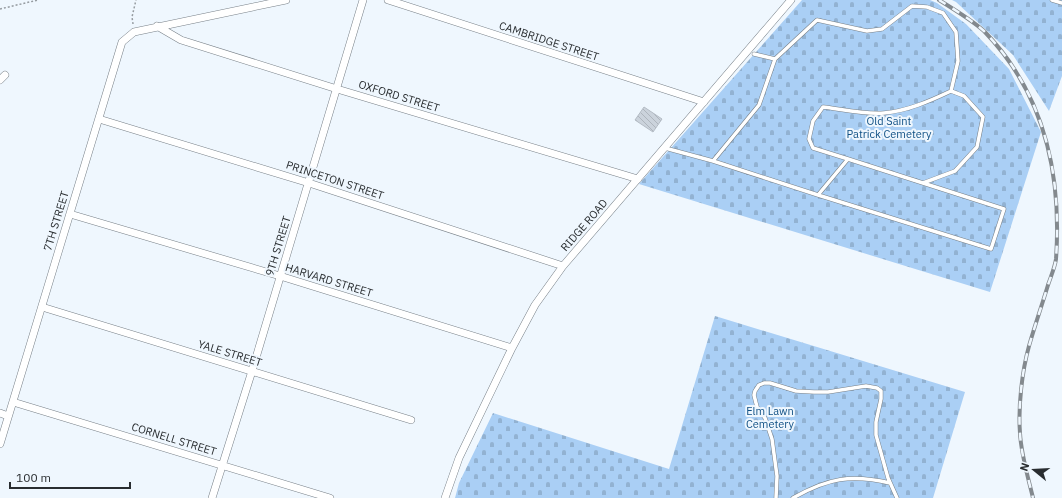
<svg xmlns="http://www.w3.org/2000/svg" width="1062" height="498" font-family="'IBM Plex Sans',sans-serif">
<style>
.cemetery{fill:url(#cemetery-stones)}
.building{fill:url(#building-back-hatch);stroke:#b4bcc5}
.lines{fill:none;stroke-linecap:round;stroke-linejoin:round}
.lane-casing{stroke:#788088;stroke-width:4.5}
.street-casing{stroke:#788088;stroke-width:8}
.path{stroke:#969ca1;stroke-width:1.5;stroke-dasharray:2 2;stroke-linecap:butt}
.lane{stroke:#fff;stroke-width:3.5}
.street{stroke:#fff;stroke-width:7}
.rail-casing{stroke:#83898e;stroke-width:4}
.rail{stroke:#eff7fe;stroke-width:2.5;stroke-dasharray:8;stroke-linecap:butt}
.labels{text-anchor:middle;stroke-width:4;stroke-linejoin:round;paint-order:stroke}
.street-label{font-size:11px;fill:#292d30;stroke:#eff7fe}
.park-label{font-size:11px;fill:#0e4f84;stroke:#eff7fe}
</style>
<defs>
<pattern id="cemetery-stones" width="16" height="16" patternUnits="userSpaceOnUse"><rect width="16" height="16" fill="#aacff5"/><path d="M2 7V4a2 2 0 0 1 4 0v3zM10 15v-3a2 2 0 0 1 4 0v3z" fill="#92b2d2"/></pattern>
<pattern id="building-back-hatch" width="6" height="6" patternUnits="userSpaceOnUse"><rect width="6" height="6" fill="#cbd3dc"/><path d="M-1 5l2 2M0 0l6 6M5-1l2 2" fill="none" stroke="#aeb5bd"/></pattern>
</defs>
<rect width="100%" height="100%" fill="#eff7fe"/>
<path class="cemetery" d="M802,0H930L937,3L966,24L1009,69L1041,132L990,292L639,184Z
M952,0H1062V76L1049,111L1013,55L956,2Z
M715,316L965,392L933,498H455L459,483L493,413L669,469Z"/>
<path class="building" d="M644,107L662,119L653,132L635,120Z"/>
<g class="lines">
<g class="lane-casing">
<path id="lane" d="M1052,0L1062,3
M754,54L775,59L817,20L867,31L882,29L912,6L927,7L943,13L956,32L958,61L951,91L964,96L983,117L977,147L955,171L923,183
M665,148L713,161L818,195L991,249L1004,209L848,159L818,195
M848,159L813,148L809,139L813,121L823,107C840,109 867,115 884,113C907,111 930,101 951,91
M713,161L759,105L775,59
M776,498L777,476L772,439L765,418L757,407L754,395L755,391L759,385L764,383H770L796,391L814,392H828L866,386L877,388L881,391V399L876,422V435L888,478L897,498
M793,498C828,478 851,474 890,483"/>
</g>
<g class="street-casing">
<path id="street" d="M388,0L704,102
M157,26L181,40L337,89L638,179
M0,80L5,75
M99,119L309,183L563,266
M70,214L280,276L512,348
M42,307L411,420
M13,402L330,498
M0,413L8,416
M0,444L122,42L134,32L286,0
M212,498L252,371L363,0
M445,498L459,458L512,348L535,305L563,266L791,0"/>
</g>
<path class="path" d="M0,9L38,0
M133,24L132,17L136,0"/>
<use href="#lane" class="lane"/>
<use href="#street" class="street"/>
<g class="rail-casing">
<path id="rail" d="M939,0C952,8 973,21 984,31C1044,93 1062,173 1056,259C1055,267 1051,276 1048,285C1042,305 1035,325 1029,346C1022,371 1018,407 1020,433C1021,454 1028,477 1033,498"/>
</g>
<use href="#rail" class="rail"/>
</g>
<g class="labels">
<g class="street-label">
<text transform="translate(549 41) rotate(18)" y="4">CAMBRIDGE STREET</text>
<text transform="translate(399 96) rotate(17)" y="4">OXFORD STREET</text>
<text transform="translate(335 180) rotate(18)" y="4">PRINCETON STREET</text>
<text transform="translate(56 221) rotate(-73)" y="4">7TH STREET</text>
<text transform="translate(584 225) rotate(-49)" y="4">RIDGE ROAD</text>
<text transform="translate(278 246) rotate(-73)" y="4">9TH STREET</text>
<text transform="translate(329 280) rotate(17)" y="4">HARVARD STREET</text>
<text transform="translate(230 353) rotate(17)" y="4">YALE STREET</text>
<text transform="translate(174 439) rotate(17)" y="4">CORNELL STREET</text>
</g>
<g class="park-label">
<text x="889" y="125">Old Saint<tspan x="889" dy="13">Patrick Cemetery</tspan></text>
<text x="770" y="415">Elm Lawn<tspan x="770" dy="13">Cemetery</tspan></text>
</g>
</g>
<g transform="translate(1034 470) rotate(288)" stroke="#eff7fe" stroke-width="3" paint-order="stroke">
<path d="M0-3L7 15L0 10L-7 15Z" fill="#292d30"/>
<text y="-6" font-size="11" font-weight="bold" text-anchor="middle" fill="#292d30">N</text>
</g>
<path d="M10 482v6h120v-6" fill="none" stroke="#292d30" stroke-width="2"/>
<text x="16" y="482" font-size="12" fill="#292d30" stroke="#eff7fe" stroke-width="3" paint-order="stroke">100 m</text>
</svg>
